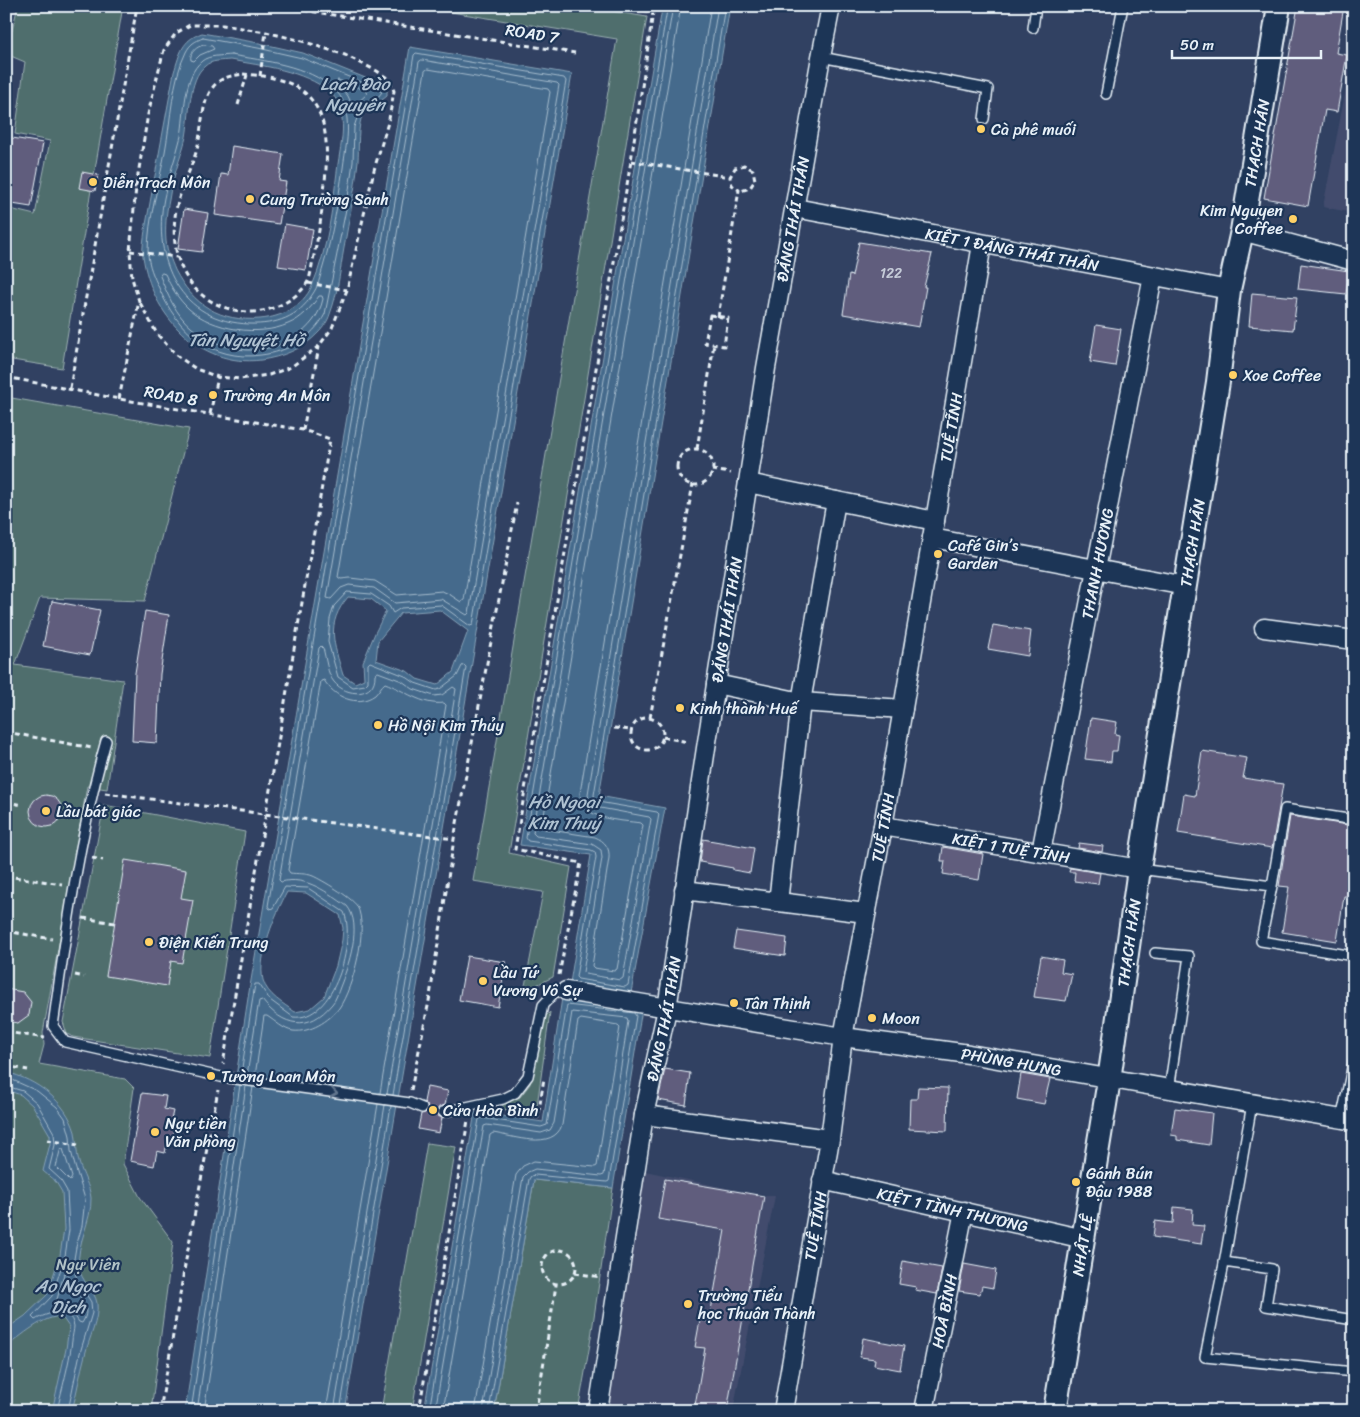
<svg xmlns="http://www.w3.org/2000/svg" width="1360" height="1417" font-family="Sriracha,sans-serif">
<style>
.built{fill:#424c6d}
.green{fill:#4f6e6d;stroke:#9cb0b2}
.water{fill:#446b8c;stroke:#86a1b7;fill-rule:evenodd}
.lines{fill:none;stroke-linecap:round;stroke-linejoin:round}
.shore{stroke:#a6bbcd;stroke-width:1}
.building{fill:#605d7d;stroke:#e8f1f8}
.service-casing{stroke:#e8f1f8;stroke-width:12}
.minor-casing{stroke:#e8f1f8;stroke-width:21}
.tertiary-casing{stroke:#e8f1f8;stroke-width:26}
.path{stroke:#e8f1f8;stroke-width:3;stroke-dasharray:5 4;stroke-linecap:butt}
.service{stroke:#1d3557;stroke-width:9}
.minor{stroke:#1d3557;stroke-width:18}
.tertiary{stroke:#1d3557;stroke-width:22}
.oneway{stroke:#64778f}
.poi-dot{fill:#ffd166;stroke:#1d3557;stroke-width:2}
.labels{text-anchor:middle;stroke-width:4.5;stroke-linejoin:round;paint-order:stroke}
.number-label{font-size:14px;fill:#c6ccd9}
.street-label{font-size:16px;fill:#e8f1f8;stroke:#1d3557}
.poi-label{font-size:16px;fill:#e8f1f8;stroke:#1d3557;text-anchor:start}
.park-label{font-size:16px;fill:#b2c3c7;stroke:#1d3557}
.water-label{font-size:18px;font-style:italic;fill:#afc2d2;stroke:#1d3557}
</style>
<rect width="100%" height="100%" fill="#314162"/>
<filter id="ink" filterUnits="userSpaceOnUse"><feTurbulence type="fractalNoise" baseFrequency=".02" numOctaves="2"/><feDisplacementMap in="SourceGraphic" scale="10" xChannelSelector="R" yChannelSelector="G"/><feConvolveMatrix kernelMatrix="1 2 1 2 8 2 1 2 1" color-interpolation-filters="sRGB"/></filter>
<g filter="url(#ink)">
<path class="built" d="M1354,48V213L1323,207Z
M645,1171L764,1196H775L733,1411H604Z"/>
<path class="green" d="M18,6H123L94,175L88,190H91L62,368L6,359V208L35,215L50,141L15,134L25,62L6,54Z
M414,6H581L647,17L509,853L571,867L553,977L524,991L543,892L473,881L617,39Z
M6,397L189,429L145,601L40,598L15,665L123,680L107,789L87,786L43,1033L44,1045L39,1064L125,1079L134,1088L123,1164L140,1197L173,1242L151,1411H6Z
M104,805L245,832L210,1058L73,1037L67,1034L63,1022Z
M550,1012L536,1113L500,1109L504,1104L520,1097L530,1084L545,1017Z
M427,1143L456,1147L412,1411H381Z
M534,1180L613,1188L590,1344L578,1411H494Z"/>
<path class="water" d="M650,6H730L599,796L665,808L631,993L570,983L591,855L520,845L662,9Z
M202,33L259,43L303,53L373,81L387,90V96C380,103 368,104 363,113C357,127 359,146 358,161C355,191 349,219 344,248C340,270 338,293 330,314C328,321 323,328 318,333C303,349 282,357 261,360C199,368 151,314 143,256C142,248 144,238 145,230L174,72C180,53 182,40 202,33ZM230,60C263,66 303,70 330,92C338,99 341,109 342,119C344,133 340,150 338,164C333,203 328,250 312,286C302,307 282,317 260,319C220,322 193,305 175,270C171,260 167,251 166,241C165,228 166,213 169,200C172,178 181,158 186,137C190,117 188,79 205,66C211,60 222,61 230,60Z
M410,47L572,74L345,1411H185L248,998ZM348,597L371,599L386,611L375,633L363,662L364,679L355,683L343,675C334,644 325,624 348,597ZM440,610L468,631L453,672L437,685L417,679L407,671L376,660L378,641L401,613ZM287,892L306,893L340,915L343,928L342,940L336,966L324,997L310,1009L295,1012C284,1004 267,995 263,980C257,956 276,913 287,892Z
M562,998L642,1009L613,1188L534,1180L494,1411H424L475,1112L543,1122Z
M6,1072C37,1080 66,1101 75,1132C77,1142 76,1152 79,1162C82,1174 90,1186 91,1198C92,1221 76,1244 79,1266C80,1281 95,1290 97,1303C99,1320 89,1338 85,1355C80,1373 77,1392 72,1411H52L66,1349L69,1327L62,1317C45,1314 20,1337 6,1347V1329L25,1316L47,1295L60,1255L64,1229L62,1192L56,1182L43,1171L50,1144V1135L33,1106L21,1095L6,1090Z"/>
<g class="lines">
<path class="shore" d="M666,6L667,10L526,838L528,841L591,850L595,852L596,857L576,977L578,979L625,987L628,985L659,814L657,812L598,802L595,799L594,795L725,6
M673,6L533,833L536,836L592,844L601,850L602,858L583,972L585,974L620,980L623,978L651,819L649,817L595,807L589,801L588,794L718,6
M681,6L542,827L544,829L595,837C605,841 610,848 609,858L592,966L594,968L614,971L617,969L643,825L641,823C621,820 580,821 580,793L711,6
M203,38L258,48L302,58L371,86L382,92L378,97L367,101L360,109L354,127L353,162L347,204L325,314C313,338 287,352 261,355C212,362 177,331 159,288C154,277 148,265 148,252C148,218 159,185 165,152C171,120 172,80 186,52C190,44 195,41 203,38Z
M204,45L212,46L214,49L200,55L194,61L191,60C189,53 197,46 204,45Z
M231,55C265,61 307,65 334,89C343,97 346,107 347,119C349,135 345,152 343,168C338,201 333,234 323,267C320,277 318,287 312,295C299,317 275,325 250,324C180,322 152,261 164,198C168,177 176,157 181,136C185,114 183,76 202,61C209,55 222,56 231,55Z
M422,60L557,83L559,85L469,613L467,615L441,599L395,603L374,588L349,585L341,588L331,599L327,598L419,62Z
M428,69L548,89L550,92L464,600L461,602L449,594L442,591L397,595L375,581L350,578L341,579L338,577L425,71Z
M338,80L365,90L367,94L355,105H352L348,96L338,83Z
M162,273L165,274C171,287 178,299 189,309C213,330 259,337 288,324C301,319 311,308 319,296H322L323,299C316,332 280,351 247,350C227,349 207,340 192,328C176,315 167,294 160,276Z
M241,1074L255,984H259L270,1000L293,1017C334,1022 356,941 344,912L308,888L285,887L273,908L270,909L268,906L414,55L416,53L564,78L566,81L473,625L470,626L441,605L401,608L393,613L389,606L371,594L347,592L334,606L330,619L328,642L338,677L353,687L365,685L368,682V664L370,662L405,676L415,683L436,690L440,689L457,676L462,666L464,665L466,667L393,1095
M247,1075L259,1001L262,1000C283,1027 309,1032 332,1004C336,1000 338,992 340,987C348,967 363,925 347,906C328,893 306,875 281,882L279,880L319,648L321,646L323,648C326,658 327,674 334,682C346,697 376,698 375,674L378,672L402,681L413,689L434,696L442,695L453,687L456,689L387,1094
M255,1076L264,1016H267C275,1021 284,1030 293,1031C310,1033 329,1021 339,1008C353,988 369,928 357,906C351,897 322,880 313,876C306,873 297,874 290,873L288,870L321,681L324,680C334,697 357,708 375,695C379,691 381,686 385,683C404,690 422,706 444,703L446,705L380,1093
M6,1077L37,1091L57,1107L65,1118L70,1136L71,1151L75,1166L85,1199L82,1226L76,1247L73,1265L77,1280L91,1302L92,1313L80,1353L68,1411
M6,1086L23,1091L37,1103L54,1133L55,1145L49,1169L60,1179L67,1191L69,1230L65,1256L52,1296L32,1317L35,1320C47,1313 70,1305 74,1326C74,1330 72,1337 72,1341C69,1365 62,1388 57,1411
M63,1149L72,1177L70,1181L56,1167L60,1151Z
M67,1273C70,1276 70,1279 72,1283C78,1297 93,1307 82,1323L79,1322L69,1308L56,1303L64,1274Z
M191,1411L240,1085
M197,1411L246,1086
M204,1411L253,1087
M326,1411L378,1104
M334,1411L385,1105
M340,1411L391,1106
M429,1411L479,1119L482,1118L541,1127L547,1125L567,1005L634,1013L636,1016L609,1181L607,1182L535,1175L531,1176L529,1179L489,1411
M435,1411L484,1126L487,1125L541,1133L550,1130L554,1123L572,1012L627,1018L628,1021L604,1175L601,1176L535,1169L528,1172L523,1177L483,1411
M443,1411L490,1135L493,1133C513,1136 553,1151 562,1125L578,1021L581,1019L618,1025L620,1027L597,1166L595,1167L534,1161L523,1166L516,1175L475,1411"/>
</g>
<path class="building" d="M1298,6H1344L1336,53L1347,55L1337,112L1325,110L1308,206L1264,198Z
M6,137L43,143L31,207L6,203Z
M232,146L283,154L279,181L286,182L279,224L215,215L221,174L228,175Z
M82,172L98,175L95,191L79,188Z
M184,209L208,213L202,252L178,249Z
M285,224L313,229L306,270L278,266Z
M859,242L932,254L924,287H926L919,327L843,314L849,275L852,276Z
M1301,264L1349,271L1346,294L1298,289Z
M1252,293L1297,297L1293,330L1249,326Z
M1096,325L1121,329L1115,366L1090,362Z
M52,601L100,610L90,655L43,646Z
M145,611L169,615L160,674L157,743L132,741L135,673Z
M993,625L1031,631L1028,656L988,649Z
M1091,718L1117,722L1115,734L1119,735L1117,751H1112L1111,762L1085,759Z
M1202,751L1247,758L1243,778L1283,784L1272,848L1178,833L1184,794L1195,796Z
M30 811a16 16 0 1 1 32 0a16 16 0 1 1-32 0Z
M1290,816L1354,826L1349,867L1354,868V897L1344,896L1337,941L1282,932L1289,887L1279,886Z
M703,839L754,848L750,873L733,870V868L700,862Z
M1079,843L1103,846L1102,852L1078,848Z
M943,847L983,854L979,880L943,874L945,861H941Z
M125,860L186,870L181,898L193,900L182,963L171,961L167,986L106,976Z
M1070,868L1100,873L1098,884L1074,881L1075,872H1069Z
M736,931L787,938L785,956L733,948Z
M467,956L506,962L498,1007L459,1000Z
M1041,956L1063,960L1061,972L1072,974L1066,1001L1034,997Z
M6,989L23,992L31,1002L29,1015L18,1023L6,1021Z
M665,1069L690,1073L686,1105L658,1100Z
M1021,1074L1050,1079L1044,1104L1017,1099Z
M427,1087L448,1091L445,1105L439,1107L437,1111L438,1116L442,1118L439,1133L418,1129L421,1114L425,1113L428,1110L427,1105L424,1102Z
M918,1087L948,1088L947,1131L909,1129L910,1099H917Z
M142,1093L166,1096L164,1109L173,1111L171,1120L176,1121L172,1144L167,1143L165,1153L157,1151L154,1166L130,1161Z
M1175,1108L1212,1113L1209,1145L1177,1140V1136L1171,1135Z
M665,1179L764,1196L727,1411H694L705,1348L695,1347L700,1320L709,1322L725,1230L658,1219Z
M1174,1207L1193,1209L1192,1225L1204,1226L1201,1244L1153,1237L1155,1221L1173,1223Z
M903,1261L942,1268L937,1294L915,1290L916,1287L899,1284Z
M964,1264L996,1270L993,1288L982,1286L980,1294L959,1291Z
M863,1338L904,1346L900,1370L874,1365L875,1359L860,1357Z"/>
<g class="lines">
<g class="service-casing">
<path id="service" d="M1033,28L1036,6
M821,57L988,89L984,119
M1106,94L1123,6
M106,741C80,833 66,931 53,1026L65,1042L221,1077L410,1103L422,1108
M1139,869L1272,886L1285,809L1354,820
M1272,886L1261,941L1354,956
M1155,953L1189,956L1169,1090
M1252,1104L1223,1269L1205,1357L1354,1372
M443,1112L503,1099L515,1093L528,1076L543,1005L556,991H566
M1341,1120L1354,1059
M1224,1262L1272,1269L1266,1306L1354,1320"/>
</g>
<g class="minor-casing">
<g id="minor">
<path id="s1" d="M795,208L1229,290"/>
<path d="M1242,231L1354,261"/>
<path d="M748,483L935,521"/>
<path d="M932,538L1185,586"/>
<path d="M1264,628L1354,640"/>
<path d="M716,684L801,702L903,709"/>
<path id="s2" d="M883,826L1139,869"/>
<path id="s3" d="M1041,852L1153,276"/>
<path d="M684,890L866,913"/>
<path d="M778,902L801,702L836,501"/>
<path id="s4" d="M566,991L843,1037L969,1054L1354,1121"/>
<path d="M644,1115L830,1139"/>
<path id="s5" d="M822,1180L1084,1239"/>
<path id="s6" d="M598,1411L644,1115L667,1009L706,748L766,368L821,57L831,6"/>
<path id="s7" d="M783,1411L830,1139L843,1037L883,826L982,244"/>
<path id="s8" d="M924,1411L964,1211"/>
</g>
</g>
<g class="tertiary-casing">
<g id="tertiary">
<path id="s9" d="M1055,1411L1109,1080L1139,869L1218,382L1229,290L1242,231L1279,6"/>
</g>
</g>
<path class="path" d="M277,6L575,53
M243,74C255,75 268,76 280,80C339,97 327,162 322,209C320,228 316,246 312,265C311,271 310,279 307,283C296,301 269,313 248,312C192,308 167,262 176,210C180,189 191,170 197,149C202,131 201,102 213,87C221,77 230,76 243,74Z
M260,76L266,32
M238,105L247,75
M631,161L730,177
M107,181L136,187
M130,251L177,257
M308,283L347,290
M710,315L728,318L724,346L705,343Z
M718,317L739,190L732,185L730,177L735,168L744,165L753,170L755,180L750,188L741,191
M6,377L119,399L303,430L330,439L223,1064
M70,388L137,6
M119,399L139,301L132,278L130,251L136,187L148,114L159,69L164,50L176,33L190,25H223L266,32L302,41L345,55L377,71L390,80L394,91L389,119L374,170L347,290L332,328L319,346L291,367L269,375L240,379L218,377L196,369L176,355L157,334L139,301
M210,414L218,377
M303,430L319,347
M697,449L714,344
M677 467a18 18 0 1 1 36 0a18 18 0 1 1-36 0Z
M712,470L731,473
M6,633L8,620
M631 734a16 16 0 1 1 32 0a16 16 0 1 1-32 0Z
M650,718L693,484
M614,728L631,730
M6,732L92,748
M663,737L688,742
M105,793L454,839
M6,802L23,805
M92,858L103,860
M6,876L62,884
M83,918L115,923
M6,931L52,939
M75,975L84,977
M559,975L581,863L515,849L631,161L653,12L617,6
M6,1032L45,1038
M6,1066L28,1070
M411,1090L430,996L454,839L517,503
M507,1112L538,1117L544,1078
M47,1140L78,1145
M542 1267a17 17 0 1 1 34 0a17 17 0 1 1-34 0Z
M575,1273L600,1277
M160,1411L185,1265L218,1090
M419,1411L468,1120
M536,1411L556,1285"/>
<use href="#service" class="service"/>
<use href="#minor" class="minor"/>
<use href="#tertiary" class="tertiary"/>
</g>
<defs><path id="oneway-chevron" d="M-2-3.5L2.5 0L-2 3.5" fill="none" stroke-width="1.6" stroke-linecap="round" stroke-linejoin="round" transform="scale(1.25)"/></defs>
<use class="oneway" href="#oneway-chevron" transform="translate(334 1093) rotate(8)"/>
</g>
<g class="poi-dot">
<circle cx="981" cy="129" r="5"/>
<circle cx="93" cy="182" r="5"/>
<circle cx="250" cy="199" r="5"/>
<circle cx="1293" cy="219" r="5"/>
<circle cx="1233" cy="375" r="5"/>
<circle cx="213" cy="395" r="5"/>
<circle cx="938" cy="554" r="5"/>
<circle cx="680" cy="708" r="5"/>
<circle cx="378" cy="725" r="5"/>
<circle cx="46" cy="811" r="5"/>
<circle cx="149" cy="942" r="5"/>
<circle cx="483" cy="981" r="5"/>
<circle cx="734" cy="1003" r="5"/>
<circle cx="872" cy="1018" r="5"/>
<circle cx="211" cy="1076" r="5"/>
<circle cx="433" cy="1110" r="5"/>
<circle cx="155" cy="1132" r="5"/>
<circle cx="1076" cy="1182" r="5"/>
<circle cx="688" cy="1304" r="5"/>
</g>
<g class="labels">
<g class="number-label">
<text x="891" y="278">122</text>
</g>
<g class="street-label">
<text transform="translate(532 33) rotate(9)" y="6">ROAD 7</text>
<text dy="6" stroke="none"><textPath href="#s9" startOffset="1284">THẠCH HÃN</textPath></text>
<text dy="6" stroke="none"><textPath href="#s6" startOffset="1208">ĐẶNG THÁI THÂN</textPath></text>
<text dy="6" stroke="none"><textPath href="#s1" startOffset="221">KIỆT 1 ĐẶNG THÁI THÂN</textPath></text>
<text transform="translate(171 395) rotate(10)" y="6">ROAD 8</text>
<text dy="6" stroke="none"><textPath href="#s7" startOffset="998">TUỆ TĨNH</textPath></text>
<text dy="6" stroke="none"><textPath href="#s9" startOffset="879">THẠCH HÃN</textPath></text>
<text dy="6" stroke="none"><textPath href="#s3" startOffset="294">THANH HƯƠNG</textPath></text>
<text dy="6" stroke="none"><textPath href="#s6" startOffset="802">ĐẶNG THÁI THÂN</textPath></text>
<text dy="6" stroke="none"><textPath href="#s7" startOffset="592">TUỆ TĨNH</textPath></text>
<text dy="6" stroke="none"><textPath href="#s2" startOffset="130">KIỆT 1 TUỆ TĨNH</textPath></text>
<text dy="6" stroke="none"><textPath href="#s9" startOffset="474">THẠCH HÃN</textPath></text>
<text dy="6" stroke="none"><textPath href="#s6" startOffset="398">ĐẶNG THÁI THÂN</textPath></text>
<text dy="6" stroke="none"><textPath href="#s4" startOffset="451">PHÙNG HƯNG</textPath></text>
<text dy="6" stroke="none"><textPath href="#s5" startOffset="134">KIỆT 1 TÌNH THƯƠNG</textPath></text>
<text dy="6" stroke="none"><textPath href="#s7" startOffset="188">TUỆ TĨNH</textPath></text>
<text dy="6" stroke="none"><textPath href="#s9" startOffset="168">NHẬT LỆ</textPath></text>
<text dy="6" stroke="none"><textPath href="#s8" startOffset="102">HOÀ BÌNH</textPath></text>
</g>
<g class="poi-label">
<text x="991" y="135">Cà phê muối</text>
<text x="103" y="188">Diễn Trạch Môn</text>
<text x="260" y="205">Cung Trường Sanh</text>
<text x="1283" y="216" text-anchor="end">Kim Nguyen<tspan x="1283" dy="18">Coffee</tspan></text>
<text x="1243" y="381">Xoe Coffee</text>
<text x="223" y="401">Trường An Môn</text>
<text x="948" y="551">Café Gin’s<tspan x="948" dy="18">Garden</tspan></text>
<text x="690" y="714">Kinh thành Huế</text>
<text x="388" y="731">Hồ Nội Kim Thủy</text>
<text x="56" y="817">Lầu bát giác</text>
<text x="159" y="948">Điện Kiến Trung</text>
<text x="493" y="978">Lầu Tứ<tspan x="493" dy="18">Vương Vô Sự</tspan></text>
<text x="744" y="1009">Tân Thịnh</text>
<text x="882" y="1024">Moon</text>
<text x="221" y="1082">Tường Loan Môn</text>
<text x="443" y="1116">Cửa Hòa Bình</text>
<text x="165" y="1129">Ngự tiền<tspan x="165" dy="18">Văn phòng</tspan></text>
<text x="1086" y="1179">Gánh Bún<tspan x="1086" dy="18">Đậu 1988</tspan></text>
<text x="698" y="1301">Trường Tiểu<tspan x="698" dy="18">học Thuận Thành</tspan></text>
</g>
<g class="park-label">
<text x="88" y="1270">Ngự Viên</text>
</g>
<g class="water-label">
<text x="355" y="90">Lạch Đào<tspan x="355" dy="21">Nguyên</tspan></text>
<text x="246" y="346">Tân Nguyệt Hồ</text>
<text x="564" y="808">Hồ Ngoại<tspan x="564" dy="21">Kim Thuỷ</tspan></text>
<text x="68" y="1292">Ao Ngọc<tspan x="68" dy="21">Dịch</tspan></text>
</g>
</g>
<rect width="1360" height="1417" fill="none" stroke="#1d3557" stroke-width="25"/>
<rect x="12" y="12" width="1335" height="1392" fill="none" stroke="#e8f1f8" stroke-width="2" filter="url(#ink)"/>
<path d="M1172 50v8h149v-8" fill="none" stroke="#e8f1f8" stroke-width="2.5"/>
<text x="1180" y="50" font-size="15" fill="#e8f1f8" stroke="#1d3557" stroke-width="4" paint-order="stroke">50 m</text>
</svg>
